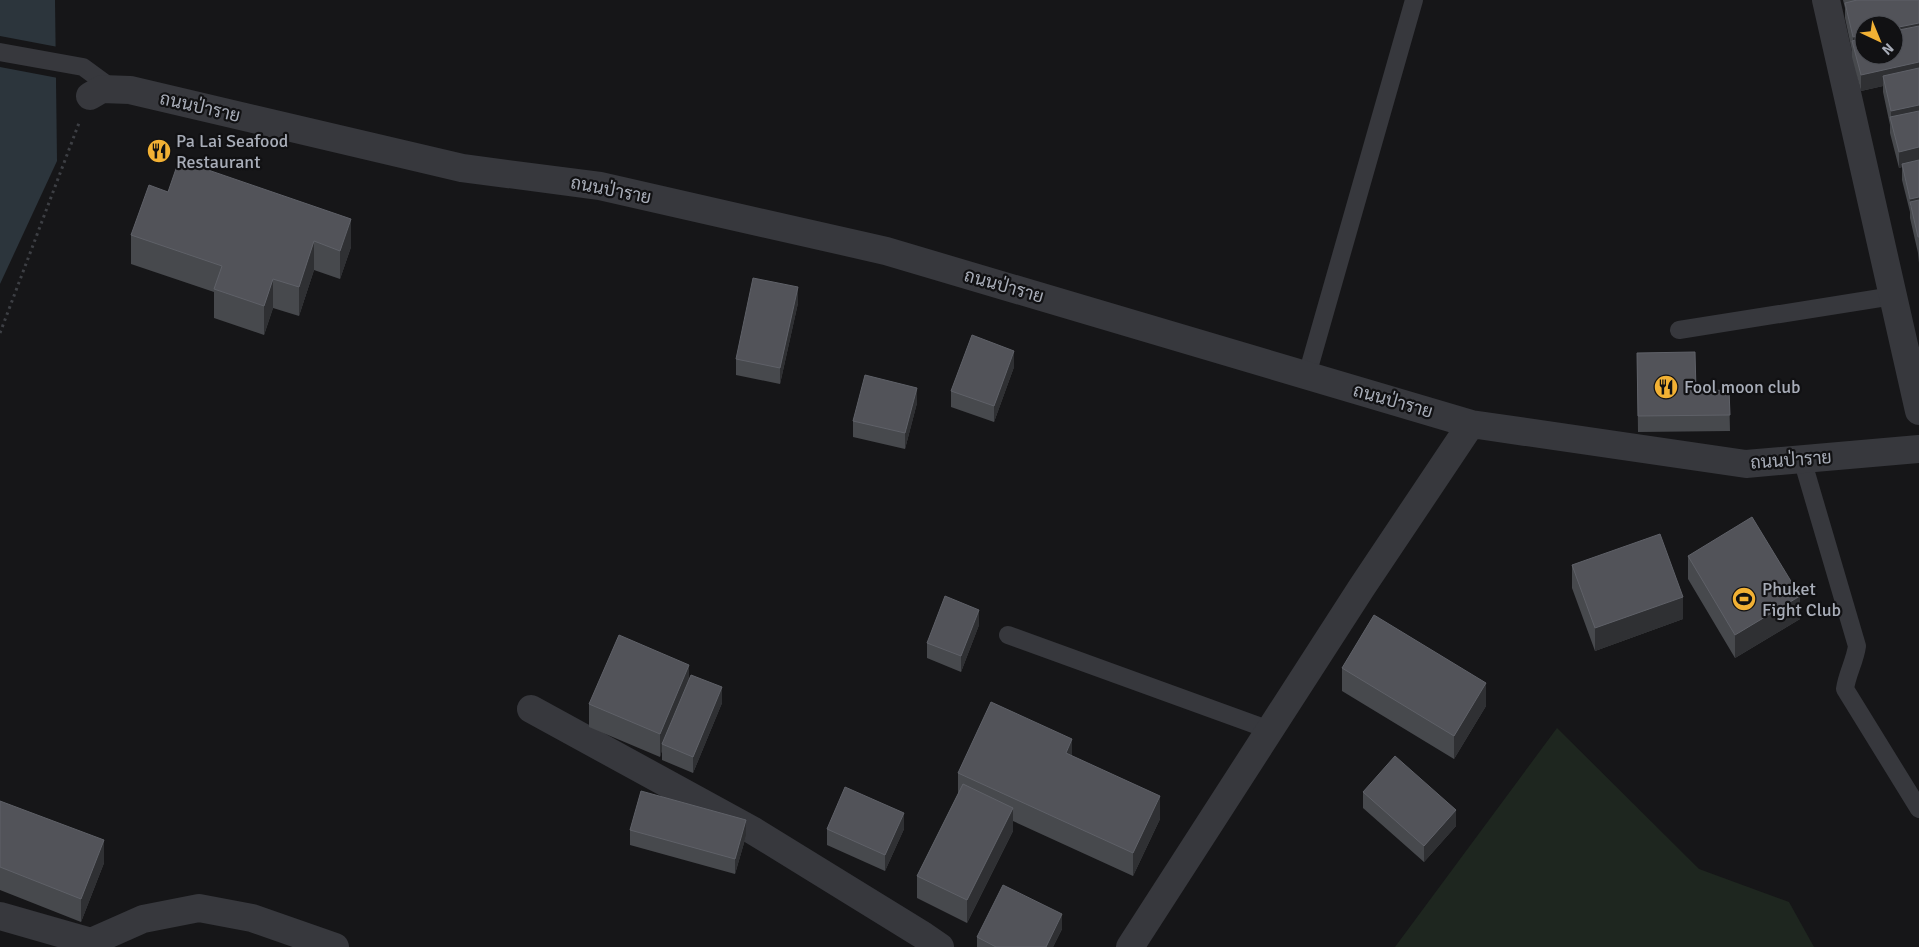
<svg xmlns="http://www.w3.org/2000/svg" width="1919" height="947" font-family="Signika,Sarabun,sans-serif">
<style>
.green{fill:#1e261f}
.water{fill:#2c353c}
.pier{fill:#161618}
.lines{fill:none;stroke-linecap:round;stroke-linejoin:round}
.path{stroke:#3d3f44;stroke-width:3;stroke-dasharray:2.5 4;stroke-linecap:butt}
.service{stroke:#37383d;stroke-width:18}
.minor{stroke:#37383d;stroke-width:28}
.wall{fill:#47494d}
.shaded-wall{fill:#2f3033}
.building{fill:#525359;stroke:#5f6168}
.labels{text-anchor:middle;stroke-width:4.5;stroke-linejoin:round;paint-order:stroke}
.street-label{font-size:18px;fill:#a8adb8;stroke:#111113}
.poi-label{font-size:18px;fill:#a8adb8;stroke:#111113;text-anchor:start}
</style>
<rect width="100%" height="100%" fill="#161618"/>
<path class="green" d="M1557,728L1699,869L1789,902L1814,947H1395Z"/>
<path class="water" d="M0,0H55L57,161L0,284Z"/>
<path class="pier" d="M0,36L58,47V78L0,67Z"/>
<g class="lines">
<path class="path" d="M0,333L79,123"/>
<path class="service" d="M0,52L83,67L113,89
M1679,330L1893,296
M1307,375L1414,0
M1802,459L1857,646C1855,661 1847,674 1845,689L1919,809
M1008,635L1270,730"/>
<path class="minor" d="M1826,0L1919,411
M90,96L102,89L130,90L462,168L600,186L886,251L1471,424L1746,464L1919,449
M531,709L752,830L924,936L940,947
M0,916L91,942L143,919L199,908L252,918L335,947
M1130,947L1362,587L1471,424"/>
</g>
<path class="wall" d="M1843,0H1919V263L1918,253L1910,218V212L1902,180V167L1899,168L1890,133V125L1883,92V86L1861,91L1852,57V51L1845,18V8Z
M168,192L351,247L340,279L314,270L299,316L273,308L264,335L214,318V292L131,264V235Z
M798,303L780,384L736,375V359Z
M1637,353L1696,391L1729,390L1730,431L1638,432Z
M1014,367L994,422L951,407V391Z
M917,403L905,449L853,437V421Z
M1688,556L1800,619L1735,658L1688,579Z
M1572,565L1683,619L1595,651L1572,588Z
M979,625L961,672L927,658V643Z
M1342,668L1486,706L1454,759L1342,691Z
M689,679L722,703L693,773L662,760V750L660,757L589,727V704Z
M1072,756L1160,819L1133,876L1013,821V831L967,923L917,898V876L958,794V773Z
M1363,792L1456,826L1424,862L1363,808Z
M0,801L104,863L81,922L0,890Z
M827,829H904L885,871L827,845Z
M630,830L746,836L735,874L630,845Z
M1062,929L1053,947H977V937Z"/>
<path class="shaded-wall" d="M1919,23V39L1894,44V28Z
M1864,35V51L1853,43V37Z
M1919,62V78L1883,76V86L1861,91V75Z
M1919,105V120L1891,119V111Z
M1919,147V163L1902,164V167L1899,168V152Z
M1919,197V213L1910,206V199Z
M351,219V247L340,279V251Z
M314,241V270L299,316V287Z
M273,279V308L264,335V306Z
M798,287V303L780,384V368Z
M1014,351V367L994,422V406Z
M917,388V403L905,449V433Z
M1800,596V619L1735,658V635Z
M1683,597V619L1595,651V628Z
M979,610V625L961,672V656Z
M689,665V687L662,744V750L660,757V734Z
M1486,683V706L1454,759V736Z
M722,687V703L693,773V757Z
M1072,739V762L1066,753Z
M1160,796V819L1133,876V853Z
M1013,808V831L967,923V900Z
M1456,810V826L1424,862V846Z
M904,813V829L885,871V855Z
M746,820V836L735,874V859Z
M104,840V863L81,922V899Z
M1062,914V929L1053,947H1046Z"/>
<path class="building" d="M1857,0H1919V23L1894,28V25H1864V35L1853,37L1845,3Z
M1919,26V62L1861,75L1852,41L1864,38V55H1894V31Z
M1919,68V105L1891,111L1883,76Z
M1919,111V147L1899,152L1890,117Z
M179,160L351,219L340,251L314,241L299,287L273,279L264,306L214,289L222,266L131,235L149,185L168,192Z
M1919,160V197L1910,199L1902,164Z
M1919,200V237H1918L1910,202Z
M753,278L798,287L780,368L736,359Z
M972,335L1014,351L994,406L951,391Z
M1695,352L1696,391L1729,390L1730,415L1638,416L1637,353Z
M865,375L917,388L905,433L853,421Z
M1752,517L1800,596L1735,635L1688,556Z
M1660,534L1683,597L1595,628L1572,565Z
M945,596L979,610L961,656L927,643Z
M1374,615L1486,683L1454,736L1342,668Z
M619,635L689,665L660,734L589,704Z
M691,675L722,687L693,757L662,744Z
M991,702L1072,739L1066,753L1160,796L1133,853L958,773Z
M1395,756L1456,810L1424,846L1363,792Z
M963,784L1013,808L967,900L917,876Z
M845,787L904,813L885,855L827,829Z
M641,791L746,820L735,859L630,830Z
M0,801L104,840L81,899L0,867Z
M1003,885L1062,914L1046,947H996L977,937Z"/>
<defs>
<g id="restaurant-disc" transform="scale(1.25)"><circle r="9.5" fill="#f2b134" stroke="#111113"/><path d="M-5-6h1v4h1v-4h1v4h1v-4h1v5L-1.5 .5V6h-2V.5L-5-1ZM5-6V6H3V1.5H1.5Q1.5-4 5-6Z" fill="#111"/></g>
<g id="stadium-disc" transform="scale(1.25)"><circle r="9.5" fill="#f2b134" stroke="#111113"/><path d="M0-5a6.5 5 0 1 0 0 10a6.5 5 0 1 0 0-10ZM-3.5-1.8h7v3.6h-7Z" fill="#111"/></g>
</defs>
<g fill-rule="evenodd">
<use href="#restaurant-disc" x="159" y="151"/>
<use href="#restaurant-disc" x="1666" y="387"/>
<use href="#stadium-disc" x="1744" y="599"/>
</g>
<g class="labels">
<g class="street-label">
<text transform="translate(200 107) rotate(13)" y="6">ถนนป่าราย</text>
<text transform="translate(611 190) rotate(11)" y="6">ถนนป่าราย</text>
<text transform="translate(1004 286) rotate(16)" y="6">ถนนป่าราย</text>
<text transform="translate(1393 401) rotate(16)" y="6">ถนนป่าราย</text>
<text transform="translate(1791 460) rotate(-4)" y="6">ถนนป่าราย</text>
</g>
<g class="poi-label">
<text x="176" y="147">Pa Lai Seafood<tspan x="176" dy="21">Restaurant</tspan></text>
<text x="1684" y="393">Fool moon club</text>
<text x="1762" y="595">Phuket<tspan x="1762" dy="21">Fight Club</tspan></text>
</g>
</g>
<g transform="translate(1879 40) rotate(136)"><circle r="24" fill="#111113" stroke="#4d4f55"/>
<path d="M0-4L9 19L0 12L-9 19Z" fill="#f2b134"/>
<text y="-8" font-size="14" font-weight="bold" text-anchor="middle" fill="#a8adb8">N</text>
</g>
</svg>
